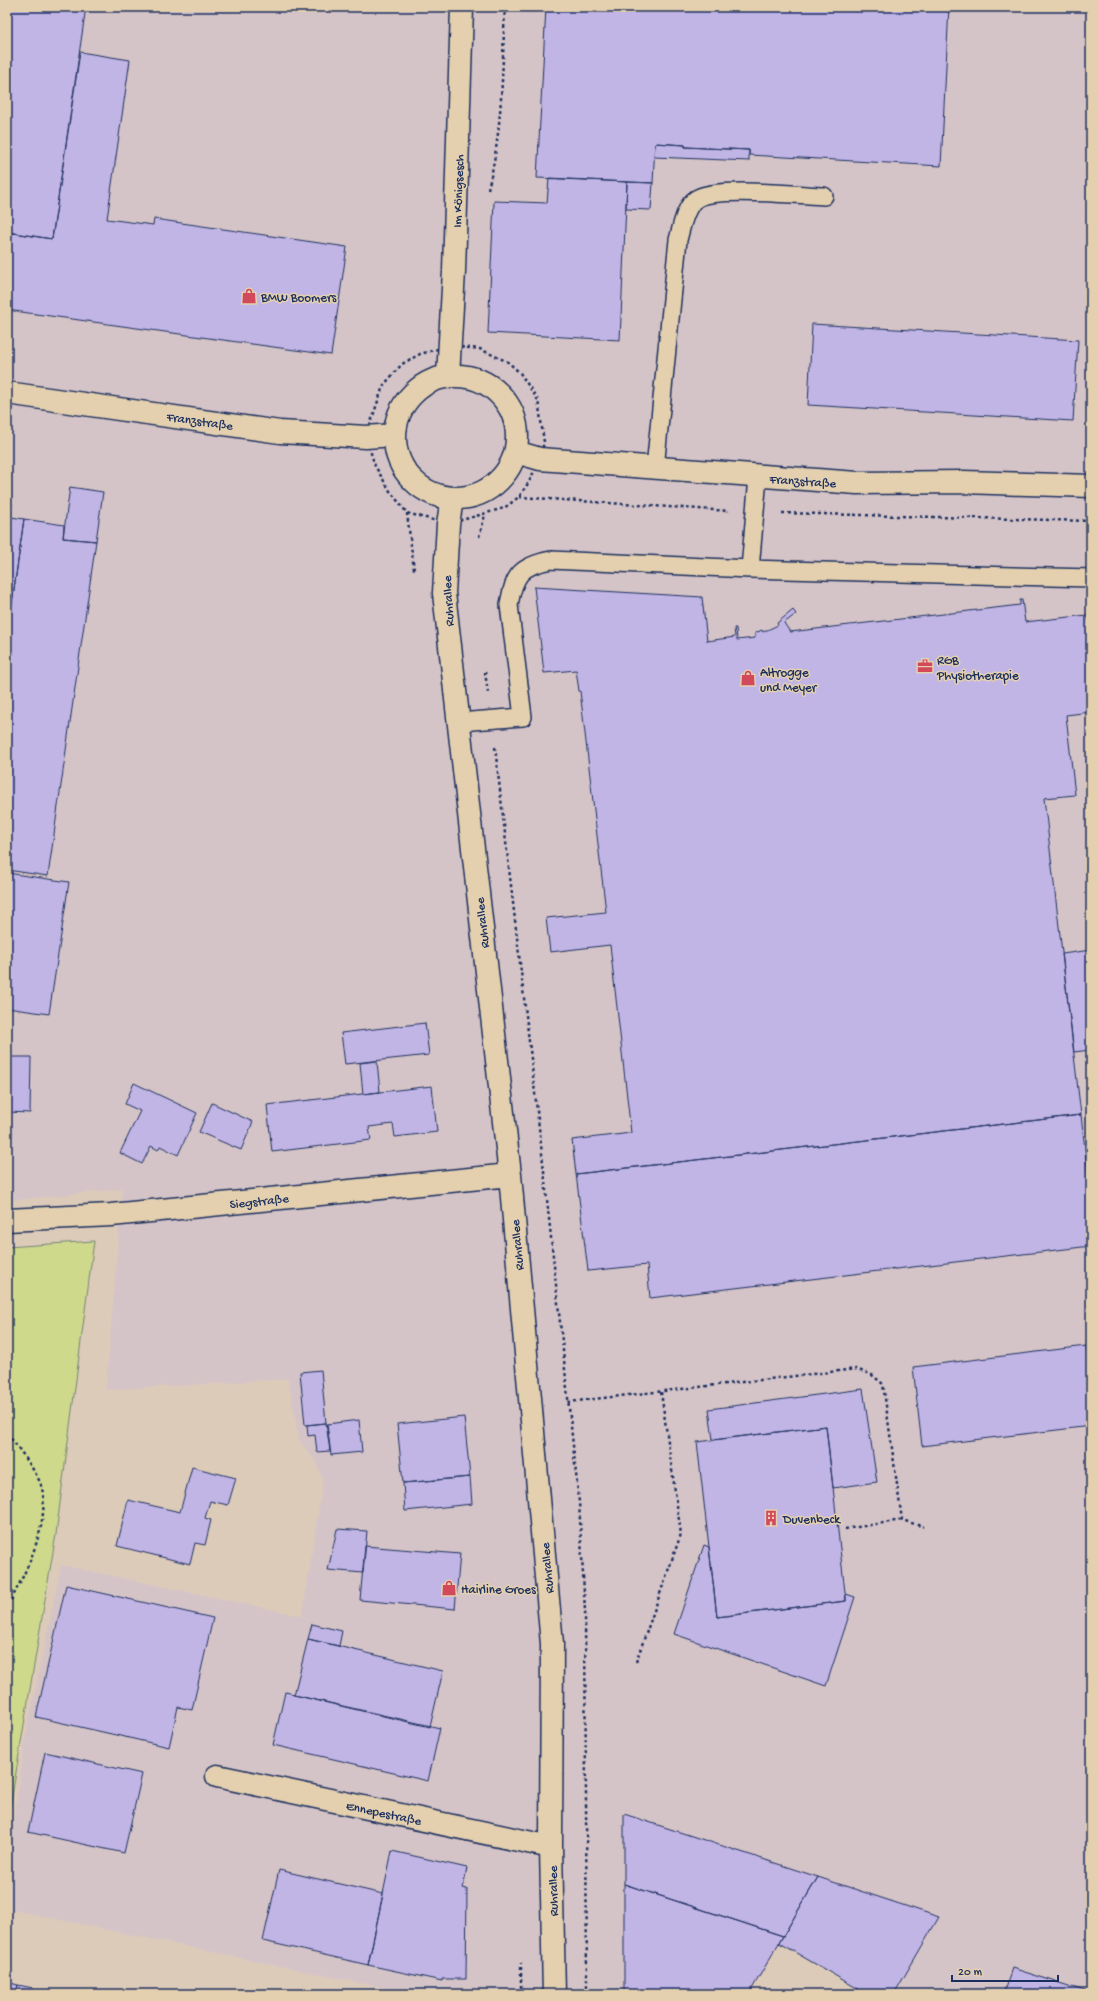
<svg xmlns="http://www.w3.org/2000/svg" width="1098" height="2001" font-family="'Gochi Hand',sans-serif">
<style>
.built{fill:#d5c4c7}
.green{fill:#ced98c;stroke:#748475}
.building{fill:#c1b5e6;stroke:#1b2f5e}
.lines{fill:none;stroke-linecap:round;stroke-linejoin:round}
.service-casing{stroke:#1b2f5e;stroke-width:20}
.minor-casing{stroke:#1b2f5e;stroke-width:25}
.tertiary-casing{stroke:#1b2f5e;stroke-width:25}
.path{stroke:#1b2f5e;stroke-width:2.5;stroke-dasharray:3 3;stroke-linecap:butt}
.service{stroke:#e4d0af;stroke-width:17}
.minor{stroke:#e4d0af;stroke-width:22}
.tertiary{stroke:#e4d0af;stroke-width:22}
.labels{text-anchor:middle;stroke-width:3;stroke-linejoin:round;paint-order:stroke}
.street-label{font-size:13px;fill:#1b2f5e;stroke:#e4d0af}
.poi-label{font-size:13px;fill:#1b2f5e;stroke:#e4d0af;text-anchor:start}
</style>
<rect width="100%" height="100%" fill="#ddcbba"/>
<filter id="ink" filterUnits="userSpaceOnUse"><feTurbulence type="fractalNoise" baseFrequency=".025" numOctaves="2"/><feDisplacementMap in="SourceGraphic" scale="8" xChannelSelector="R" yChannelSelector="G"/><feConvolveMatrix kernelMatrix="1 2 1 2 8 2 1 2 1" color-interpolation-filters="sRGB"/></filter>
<g filter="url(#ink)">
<path class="built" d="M7,7H1091V1994H867L775,1941L744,1994H413L7,1909V1868L26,1734L61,1565L302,1616L323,1481L316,1462L299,1440L288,1379L106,1390L122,1189L7,1201Z"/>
<path class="green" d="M94,1241L56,1534L7,1826V1247Z"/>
<path class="building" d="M7,7H86L52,239L7,232Z
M546,7H949L941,166L749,155V150L685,147V145L655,143L653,183L537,178Z
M80,52L130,60L107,219L153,225L154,219L347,247L331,355L7,310V232L52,239Z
M655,143L685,145V147L749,150V161L654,157Z
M549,178L627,182L620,340L488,333L494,201L547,203Z
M627,182L653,183L651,210L626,209Z
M812,324L1078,340L1073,421L808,405Z
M70,487L103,492L96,541L63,538Z
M7,503L12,504L7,545Z
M11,517L24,519L7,638V545Z
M24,519L64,525L63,538L96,541L48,876L7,870V638Z
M534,587L702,597L707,641L735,637L734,628H736L737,640L755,638V633L762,630L763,632L778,625L777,623L793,610L796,614L784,623L790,632L1020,605V600H1022L1025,622L1087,615L1091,628V712L1066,715L1075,795L1044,798L1081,1115L576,1174L572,1140L631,1133L610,945L550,952L546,918L606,912L580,691H579L576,670L544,673Z
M7,873L69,882L49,1014L7,1008Z
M1091,950V1050L1074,1052L1062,954Z
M425,1023L429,1055L345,1064L341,1033Z
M7,1057H31L30,1113L7,1112Z
M377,1061L380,1092L363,1094L360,1063Z
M134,1083L197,1113L178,1155L160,1146L158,1150L151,1146L142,1164L120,1153L140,1111L125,1104Z
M432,1086L437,1132L395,1137L393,1124L369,1127L371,1140L272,1152L267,1105Z
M212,1103L253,1122L241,1150L199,1132Z
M1081,1115L1091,1201V1246L650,1298L647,1265L588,1271L576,1174Z
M1086,1346L1091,1388V1426L922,1446L913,1367Z
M321,1370L326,1423L305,1425L300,1372Z
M863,1389L877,1482L833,1488L826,1426L713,1440L709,1409Z
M464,1417L470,1477L403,1483L397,1424Z
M359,1420L362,1452L331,1455L327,1424Z
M326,1423L330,1451L317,1452L315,1435L308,1436L307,1425Z
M826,1426L846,1601L717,1617L697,1442Z
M192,1467L236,1478L228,1505L210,1501L205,1518L211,1520L205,1545L195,1543L190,1564L117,1546L128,1500L180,1512Z
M470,1477L472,1504L405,1511L403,1483Z
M337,1529L367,1531L363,1573L328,1570Z
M704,1545L709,1547L717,1617L846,1601V1594L855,1597L826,1686L674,1634Z
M365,1546L460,1554L455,1609L360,1600Z
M66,1585L213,1618L192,1710L178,1707L169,1747L36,1717Z
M312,1624L342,1631L339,1646L308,1639Z
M308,1639L443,1671L430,1727L294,1695Z
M285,1692L295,1694L294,1695L440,1728L428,1781L273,1745Z
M45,1752L142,1774L124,1853L28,1832Z
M624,1814L818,1877L783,1936L624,1884Z
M392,1851L467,1868L463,1888L467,1889L466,1979H442V1981L368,1965Z
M279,1870L383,1894L368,1965L263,1941Z
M818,1877L939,1917L894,1994H867L779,1943Z
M624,1884L783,1936L749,1994H624Z
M1012,1968L1091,1993V1994H1003Z
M7,1982L18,1985L16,1994H7Z
M18,1985L33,1988L32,1994H16Z"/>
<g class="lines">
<g class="service-casing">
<path id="service" d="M655,468L678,240C681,229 685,206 696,199C713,186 800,195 824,196
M750,569L1091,578
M459,722L523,717L509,605C514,575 520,566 551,560L750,569L758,477"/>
</g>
<g class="minor-casing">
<path id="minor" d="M448,376L454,271L462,7
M452,499L448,524L444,593L510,1175L552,1644L551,1847L554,1994
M7,1220L111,1215L510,1175
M217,1776L551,1847"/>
</g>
<g class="tertiary-casing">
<path id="tertiary" d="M395 437a61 61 0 1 1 122 0a61 61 0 1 1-122 0Z
M7,393L280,432L366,437L394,435
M516,452L540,459L857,483L963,482L1091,486"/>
</g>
<path class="path" d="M488,189C503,131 502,67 505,7
M449,346L480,349L508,362L520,373L538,400L544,442L540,459L529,482L519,497L504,508L448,524L407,513L390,491L375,466L366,437L383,386L402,364L420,354Z
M519,497L729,511
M407,513L414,570
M782,513L1091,521
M479,537L485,515
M485,672L488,693
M495,747L544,1171L579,1502L585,1611L587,1994
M568,1402L856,1369L872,1375L883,1384L902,1520L924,1527
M7,1434C16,1444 39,1475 42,1488C50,1525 25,1575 7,1607
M845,1529L902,1520
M636,1662L681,1534L661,1392
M521,1994V1963"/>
<use href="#service" class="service"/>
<use href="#minor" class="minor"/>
<use href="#tertiary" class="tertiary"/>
</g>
</g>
<defs>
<g id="shop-bare" transform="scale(1.2)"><path d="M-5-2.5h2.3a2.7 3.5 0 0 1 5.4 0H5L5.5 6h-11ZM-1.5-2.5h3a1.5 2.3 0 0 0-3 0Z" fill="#d1495b" stroke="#e4d0af" stroke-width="2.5" paint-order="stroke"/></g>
<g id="office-bare" transform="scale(1.2)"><path d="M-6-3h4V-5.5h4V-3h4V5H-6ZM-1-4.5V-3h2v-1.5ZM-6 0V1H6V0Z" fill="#d1495b" stroke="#e4d0af" stroke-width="2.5" paint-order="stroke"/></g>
<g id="building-bare" transform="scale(1.2)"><path d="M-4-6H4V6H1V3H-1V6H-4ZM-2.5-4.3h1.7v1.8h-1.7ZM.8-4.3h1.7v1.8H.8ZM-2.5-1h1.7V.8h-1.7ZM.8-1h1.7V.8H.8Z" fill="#d1495b" stroke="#e4d0af" stroke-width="2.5" paint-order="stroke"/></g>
</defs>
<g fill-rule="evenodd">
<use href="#shop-bare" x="249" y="296"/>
<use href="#office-bare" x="925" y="666"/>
<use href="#shop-bare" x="748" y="678"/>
<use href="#building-bare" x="771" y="1518"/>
<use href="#shop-bare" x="449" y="1588"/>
</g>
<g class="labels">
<g class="street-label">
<text transform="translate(457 191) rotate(-88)" y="5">Im Königsesch</text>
<text transform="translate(200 420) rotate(8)" y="5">Franzstraße</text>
<text transform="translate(803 480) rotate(4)" y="5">Franzstraße</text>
<text transform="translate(447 601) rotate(-93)" y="5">Ruhrallee</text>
<text transform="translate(481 923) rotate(-96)" y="5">Ruhrallee</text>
<text transform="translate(259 1200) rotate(-6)" y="5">Siegstraße</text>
<text transform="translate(516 1245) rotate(-95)" y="5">Ruhrallee</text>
<text transform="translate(546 1568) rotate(-95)" y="5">Ruhrallee</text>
<text transform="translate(384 1812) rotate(12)" y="5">Ennepestraße</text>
<text transform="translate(552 1891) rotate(-91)" y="5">Ruhrallee</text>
</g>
<g class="poi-label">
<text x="261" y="301">BMW Boomers</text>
<text x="937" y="664">RGB<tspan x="937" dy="15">Physiotherapie</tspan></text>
<text x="760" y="676">Altrogge<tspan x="760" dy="15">und Meyer</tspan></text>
<text x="783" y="1523">Duvenbeck</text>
<text x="461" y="1593">Hairline Groes</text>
</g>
</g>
<rect width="1098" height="2001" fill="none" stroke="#e4d0af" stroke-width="24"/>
<rect x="12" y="12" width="1074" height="1977" fill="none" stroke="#1b2f5e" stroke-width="1.5" filter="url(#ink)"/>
<path d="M952 1975v6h106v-6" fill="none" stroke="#1b2f5e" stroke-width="2"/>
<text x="958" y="1975" font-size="12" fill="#1b2f5e" stroke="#e4d0af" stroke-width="3" paint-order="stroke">20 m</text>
</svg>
